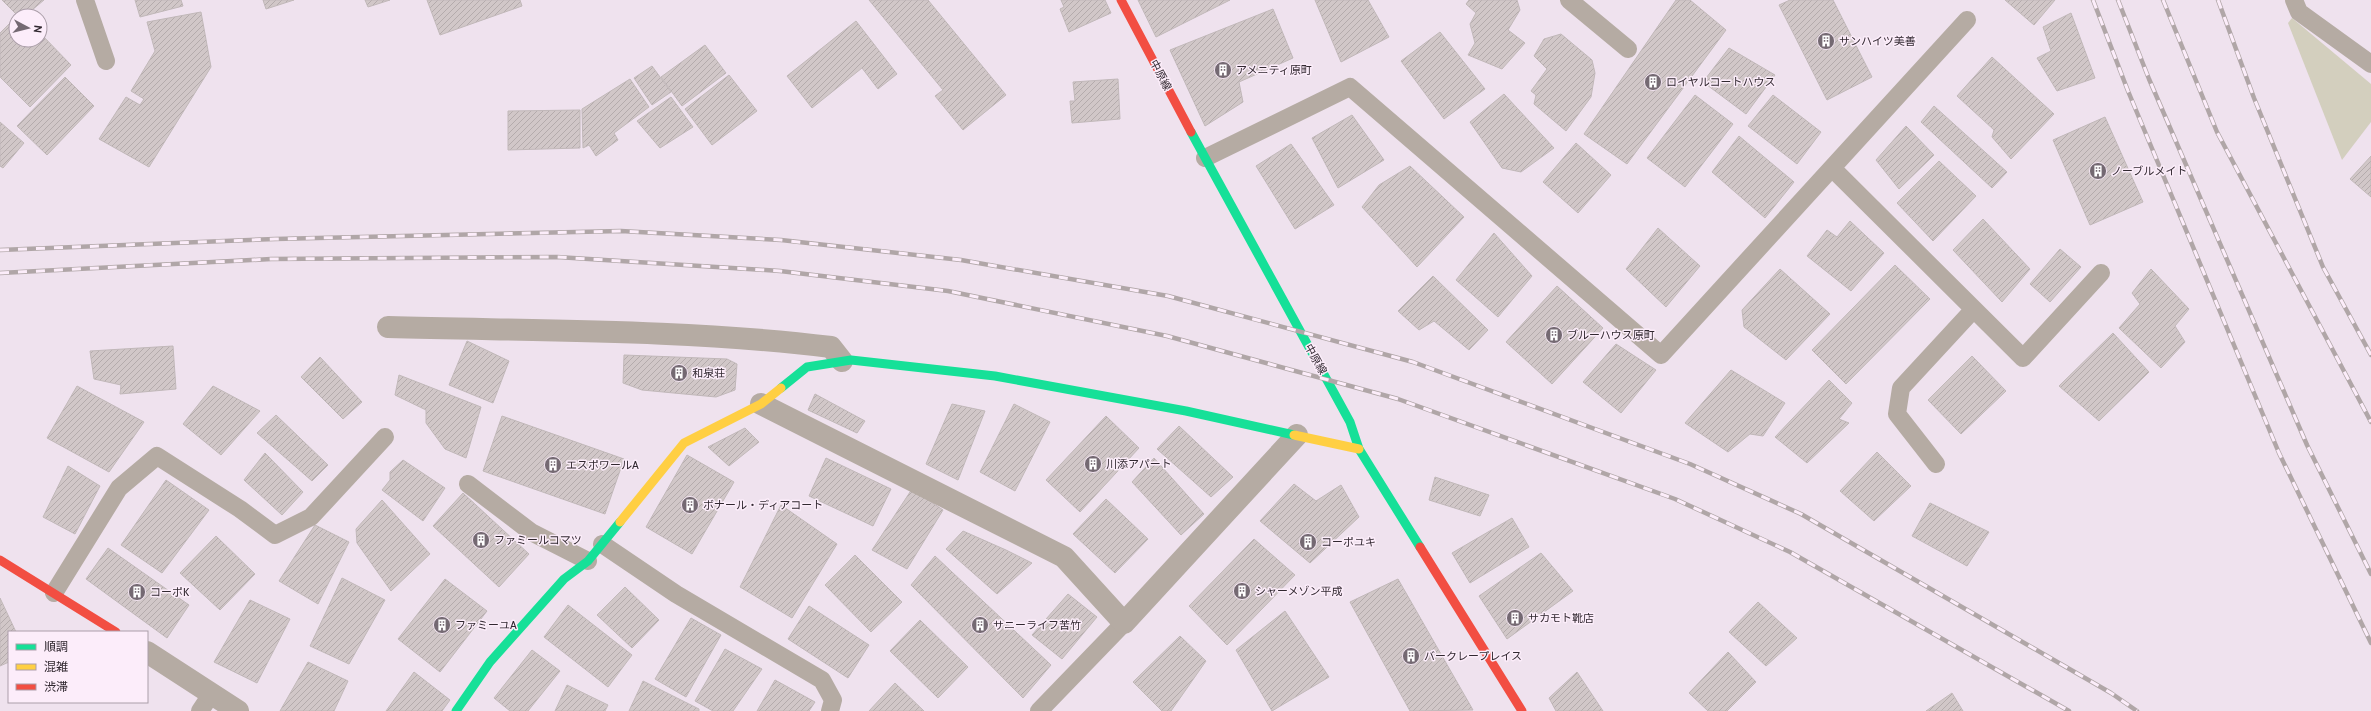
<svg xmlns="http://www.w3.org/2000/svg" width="2371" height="711" font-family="Cabin,'Noto Sans JP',sans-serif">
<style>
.park{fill:#d3cfbe}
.building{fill:url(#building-hatch);stroke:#c1b8b9}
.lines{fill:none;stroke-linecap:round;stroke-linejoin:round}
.lane{stroke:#b5aba3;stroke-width:18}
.street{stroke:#b5aba3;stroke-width:22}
.fast{stroke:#16e098;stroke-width:9}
.slow{stroke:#ffcf43;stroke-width:9}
.jam{stroke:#f24e42;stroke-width:9}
.rail-casing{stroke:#b0a6a7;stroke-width:4.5}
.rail{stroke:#fcedfa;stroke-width:3;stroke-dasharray:9;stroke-linecap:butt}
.labels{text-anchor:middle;stroke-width:3;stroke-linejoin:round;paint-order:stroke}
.poi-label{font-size:11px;fill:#312830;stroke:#fcedfa;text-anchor:start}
.street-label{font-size:11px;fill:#312830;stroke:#fcedfa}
</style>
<defs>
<pattern id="building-hatch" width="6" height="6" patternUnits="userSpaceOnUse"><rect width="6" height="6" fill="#d1c7c8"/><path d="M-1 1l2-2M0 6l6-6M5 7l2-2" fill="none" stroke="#b4abac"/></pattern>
</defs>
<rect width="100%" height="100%" fill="#efe2ee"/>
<path class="park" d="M2292,18L2371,84V122L2342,160L2288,23Z"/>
<path class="building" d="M2,0H44L25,16H18Z
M135,0H181L183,6L140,17Z
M263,0H294L266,9Z
M365,0H390L368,7Z
M427,0H520L522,6L440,35Z
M869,0H928L1006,95L963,130L935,96L943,90Z
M1061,0H1105L1111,13L1069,32L1060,9L1064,7Z
M1138,0H1230L1156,37Z
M1315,0H1368L1389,37L1341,62Z
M1469,0H1517L1520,10L1508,30L1525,43L1502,69L1468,55L1475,43L1470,24L1476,13L1466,4Z
M1676,0H1690L1726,30L1627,164L1584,134Z
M1790,0H1833L1872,77L1827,100L1779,5Z
M2005,0H2055L2034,25Z
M1273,9L1293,58L1239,82L1243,102L1205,126L1170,50Z
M201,12L211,67L149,167L99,139L126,97L140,105L144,99L131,91L155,51L147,22Z
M2071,13L2095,78L2057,91L2037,58L2051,51L2043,27Z
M13,20L16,22V40H40V33L71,65L30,107L0,77V33Z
M856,21L897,74L878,89L862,68L812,108L787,76Z
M1440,32L1485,89L1444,119L1401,61Z
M1561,34L1592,60L1595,73L1591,97L1566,131L1534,104L1536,95L1531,91L1547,69L1534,56L1544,39Z
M705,45L726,73L682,106L661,77Z
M1729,48L1775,75L1746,114L1703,82Z
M1992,57L2054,114L2011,159L1992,137L1994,130L1957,96Z
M652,66L671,92L652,105L634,78Z
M729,75L757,111L712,145L685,109Z
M65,77L94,106L47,155L17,126Z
M630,79L649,107L614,133L618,140L596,156L589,145L583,148L582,109Z
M1118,79L1120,119L1072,123L1070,101H1075L1073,82Z
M1504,94L1554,148L1521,172L1502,168L1470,122Z
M1695,95L1733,124L1685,187L1647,158Z
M1773,95L1821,132L1797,164L1748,126Z
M671,97L693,127L660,148L637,121Z
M1934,106L2007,172L1992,188L1921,122Z
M580,110V148L508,150V111Z
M1352,115L1384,160L1338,188L1312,138Z
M2105,117L2143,202L2090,225L2053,140Z
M0,122L24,143L3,168L0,166Z
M1906,126L1934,155L1899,189L1876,160Z
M1739,136L1794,182L1765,218L1712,172Z
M1576,143L1611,175L1578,213L1543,182Z
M1291,144L1334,205L1295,229L1256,166Z
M2371,156V197L2350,179Z
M1939,161L1976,196L1933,241L1897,203Z
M1410,166L1464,217L1417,267L1362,207L1379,185Z
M1983,219L2030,269L2002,302L1953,250Z
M1850,221L1884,253L1851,291L1807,256L1827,230L1837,237Z
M1658,228L1700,266L1666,307L1626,269Z
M1494,233L1532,276L1498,317L1456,280Z
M2060,249L2081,267L2050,302L2030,284Z
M1895,265L1930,299L1846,384L1812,350Z
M1780,269L1830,314L1786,360L1744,327L1742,310Z
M2151,269L2189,309L2175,326L2185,342L2161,368L2119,328L2140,304L2132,293Z
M1433,276L1488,330L1469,350L1434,321L1419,330L1398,311Z
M1557,286L1603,328L1552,384L1506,342Z
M2113,333L2149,372L2099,421L2059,386Z
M467,341L509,361L493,403L449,385Z
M1616,344L1656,370L1621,413L1583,382Z
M173,346L176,389L120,394L121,385L94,379L90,351Z
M624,355L727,359L737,364L735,390L716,397L642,390L623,383Z
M1972,356L2006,391L1961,434L1928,400Z
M320,357L362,402L343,419L301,377Z
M1731,370L1785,403L1763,436L1750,434L1728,452L1685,423Z
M399,375L481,407L466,458L445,449L426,423V410L395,395Z
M1829,380L1852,403L1839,419L1849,423L1807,463L1775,437Z
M77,386L144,422L109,472L47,438Z
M213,386L260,411L221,455L183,424Z
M815,394L865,421L857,433L808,410Z
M952,404L985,411L958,480L926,464Z
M1014,404L1050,422L1015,491L980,472Z
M276,415L328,465L312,481L257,433Z
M502,416L624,459L605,514L483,471Z
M1106,416L1139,448L1080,512L1046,480Z
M1179,426L1233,477L1211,497L1157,449Z
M745,428L759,442L729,466L708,447Z
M1877,452L1911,486L1874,521L1840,491Z
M265,453L303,492L282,515L244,480Z
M687,455L734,482L692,554L646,527Z
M826,458L891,489L873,526L809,496Z
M1154,458L1204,514L1181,535L1132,482Z
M403,460L445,488L423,521L382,490L390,480V472Z
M68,466L100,486L75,534L43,517Z
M1435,477L1489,495L1480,516L1429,500Z
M166,480L209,510L162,573L121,545Z
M1294,484L1316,501L1341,485L1359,517L1310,563L1260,521Z
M912,489L943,510L907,569L872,550Z
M463,493L529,554L499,587L433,526Z
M1106,499L1148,539L1115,573L1073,534Z
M382,500L430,554L391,591L357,543L356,529Z
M1930,503L1989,532L1967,566L1912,536Z
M781,505L837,544L792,618L740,587Z
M1512,518L1529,547L1470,583L1452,553Z
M315,525L349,542L318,604L279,581Z
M963,531L1006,550L1032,563L997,594L946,549Z
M216,536L255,574L220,610L180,573Z
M1254,539L1295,575L1227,645L1189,606Z
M108,548L189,605L167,638L86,579Z
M1541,553L1573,591L1507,639L1479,596Z
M855,555L902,602L871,632L825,585Z
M935,556L1051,665L1023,698L911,585Z
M342,578L385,600L349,664L310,646Z
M445,579L487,611L440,672L398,639Z
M1398,579L1473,710L1410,711L1350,602Z
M625,587L659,620L632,648L597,615Z
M1068,594L1097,617L1062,659L1032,635Z
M0,598L16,632H9V662L0,666Z
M250,600L290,619L257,683L214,662Z
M1758,602L1797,638L1766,666L1729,632Z
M568,605L632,655L608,687L544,637Z
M809,606L869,645L848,678L788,639Z
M1285,611L1329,677L1272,711L1236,650Z
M691,618L721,635L686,697L655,679Z
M920,620L968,667L938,698L890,651Z
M1180,636L1206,661L1171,711H1162L1133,682Z
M725,649L762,669L733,711H713L695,701Z
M532,650L560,671L528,711H510L494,698Z
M1728,652L1756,682L1727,711H1708L1689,693Z
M308,662L348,681L334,711H280Z
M414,672L450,700L442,711H386Z
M1577,672L1603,711H1556L1549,698Z
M775,680L815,702L809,711H757Z
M643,681L699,709V711H629Z
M895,683L924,711H869Z
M567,685L608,705L605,711H555Z
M1952,693L1963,711H1926Z"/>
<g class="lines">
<path class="lane" d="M85,0L106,61
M1569,0L1628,49
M2294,0L2299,12L2371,64
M1205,158L1350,87L1661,355L1967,20
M1833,169L2023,358L2101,273
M1936,464L1897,414L1901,388L1974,309
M468,484L531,532L588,561
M602,544L676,594L822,680L833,700L830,711
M54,593L119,488L157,456L240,509L275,535L311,517L385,437
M200,711L212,693
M1039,711L1124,623"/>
<path class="street" d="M388,327C535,331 685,329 831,347L842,361
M761,404L1064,557L1124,623L1297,435
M147,652L238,711"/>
<path class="fast" d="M1191,132L1350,422L1359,449L1420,547
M781,388L807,367L851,360L995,376L1186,411L1294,435
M456,711L490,662L564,579L588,561L620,522"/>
<path class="slow" d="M1294,435L1359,449
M620,522L684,443L761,404L781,388"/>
<path class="jam" d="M1121,0L1191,132
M1420,547L1522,711
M0,560L116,632"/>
<g class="rail-casing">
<path id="rail" d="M2093,0L2128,91L2279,453L2371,643
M2118,0L2149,79L2307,445L2371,574
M2163,0L2217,132L2371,422
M2218,0L2254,98L2323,267L2371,355
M0,250L275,239L621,231L781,240L961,260L1168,296L1413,362L1690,464L1801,514L2111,693L2137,711
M0,273L271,259L557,257L780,271L948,291L1167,336L1398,399L1675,499L1790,552L2069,711"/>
</g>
<use href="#rail" class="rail"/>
</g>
<defs>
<g id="building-disc" transform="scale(0.9)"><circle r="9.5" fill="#746972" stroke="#fcedfa"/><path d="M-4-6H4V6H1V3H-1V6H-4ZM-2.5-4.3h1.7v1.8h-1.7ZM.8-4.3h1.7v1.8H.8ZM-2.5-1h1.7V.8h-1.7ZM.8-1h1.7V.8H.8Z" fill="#fff"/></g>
</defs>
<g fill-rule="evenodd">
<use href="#building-disc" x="1826" y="41"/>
<use href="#building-disc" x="1223" y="70"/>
<use href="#building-disc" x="1653" y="82"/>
<use href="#building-disc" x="2098" y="171"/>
<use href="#building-disc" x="1554" y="335"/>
<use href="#building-disc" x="679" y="373"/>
<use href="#building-disc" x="1093" y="464"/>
<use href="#building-disc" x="553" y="465"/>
<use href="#building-disc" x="690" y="505"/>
<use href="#building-disc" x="481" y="540"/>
<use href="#building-disc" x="1308" y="542"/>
<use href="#building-disc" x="1242" y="591"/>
<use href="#building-disc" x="137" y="592"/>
<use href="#building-disc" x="1515" y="618"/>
<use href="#building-disc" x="442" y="625"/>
<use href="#building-disc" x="980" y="625"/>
<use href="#building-disc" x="1411" y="656"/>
</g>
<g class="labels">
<g class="poi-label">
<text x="1839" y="45">サンハイツ美善</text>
<text x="1236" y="74">アメニティ原町</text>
<text x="1666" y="86">ロイヤルコートハウス</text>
<text x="2111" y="175">ノーブルメイト</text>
<text x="1567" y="339">ブルーハウス原町</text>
<text x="692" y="377">和泉荘</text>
<text x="1106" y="468">川添アパート</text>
<text x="566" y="469">エスポワールA</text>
<text x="703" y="509">ボナール・ディアコート</text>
<text x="494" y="544">ファミールコマツ</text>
<text x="1321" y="546">コーポユキ</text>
<text x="1255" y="595">シャーメゾン平成</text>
<text x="150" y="596">コーポK</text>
<text x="1528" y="622">サカモト靴店</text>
<text x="455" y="629">ファミーユA</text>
<text x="993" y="629">サニーライフ苦竹</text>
<text x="1424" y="660">バークレープレイス</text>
</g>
<g class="street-label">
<text transform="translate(1161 75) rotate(62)" y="4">中原線</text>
<text transform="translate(1316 359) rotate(61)" y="4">中原線</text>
</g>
</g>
<rect x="8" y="631" width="140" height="72" fill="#fcedfa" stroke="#ab9ea9"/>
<rect x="16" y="644" width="20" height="6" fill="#16e098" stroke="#ab9ea9"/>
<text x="44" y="651" font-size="12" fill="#312830">順調</text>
<rect x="16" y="664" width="20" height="6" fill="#ffcf43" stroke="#ab9ea9"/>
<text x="44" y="671" font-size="12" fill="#312830">混雑</text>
<rect x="16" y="684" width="20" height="6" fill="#f24e42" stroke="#ab9ea9"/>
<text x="44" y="691" font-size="12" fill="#312830">渋滞</text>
<g transform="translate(28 28) rotate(97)"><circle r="19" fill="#fcedfa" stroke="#ab9ea9"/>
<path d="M0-3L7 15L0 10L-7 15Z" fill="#746972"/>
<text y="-6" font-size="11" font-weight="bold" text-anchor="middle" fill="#312830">N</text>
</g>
</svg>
